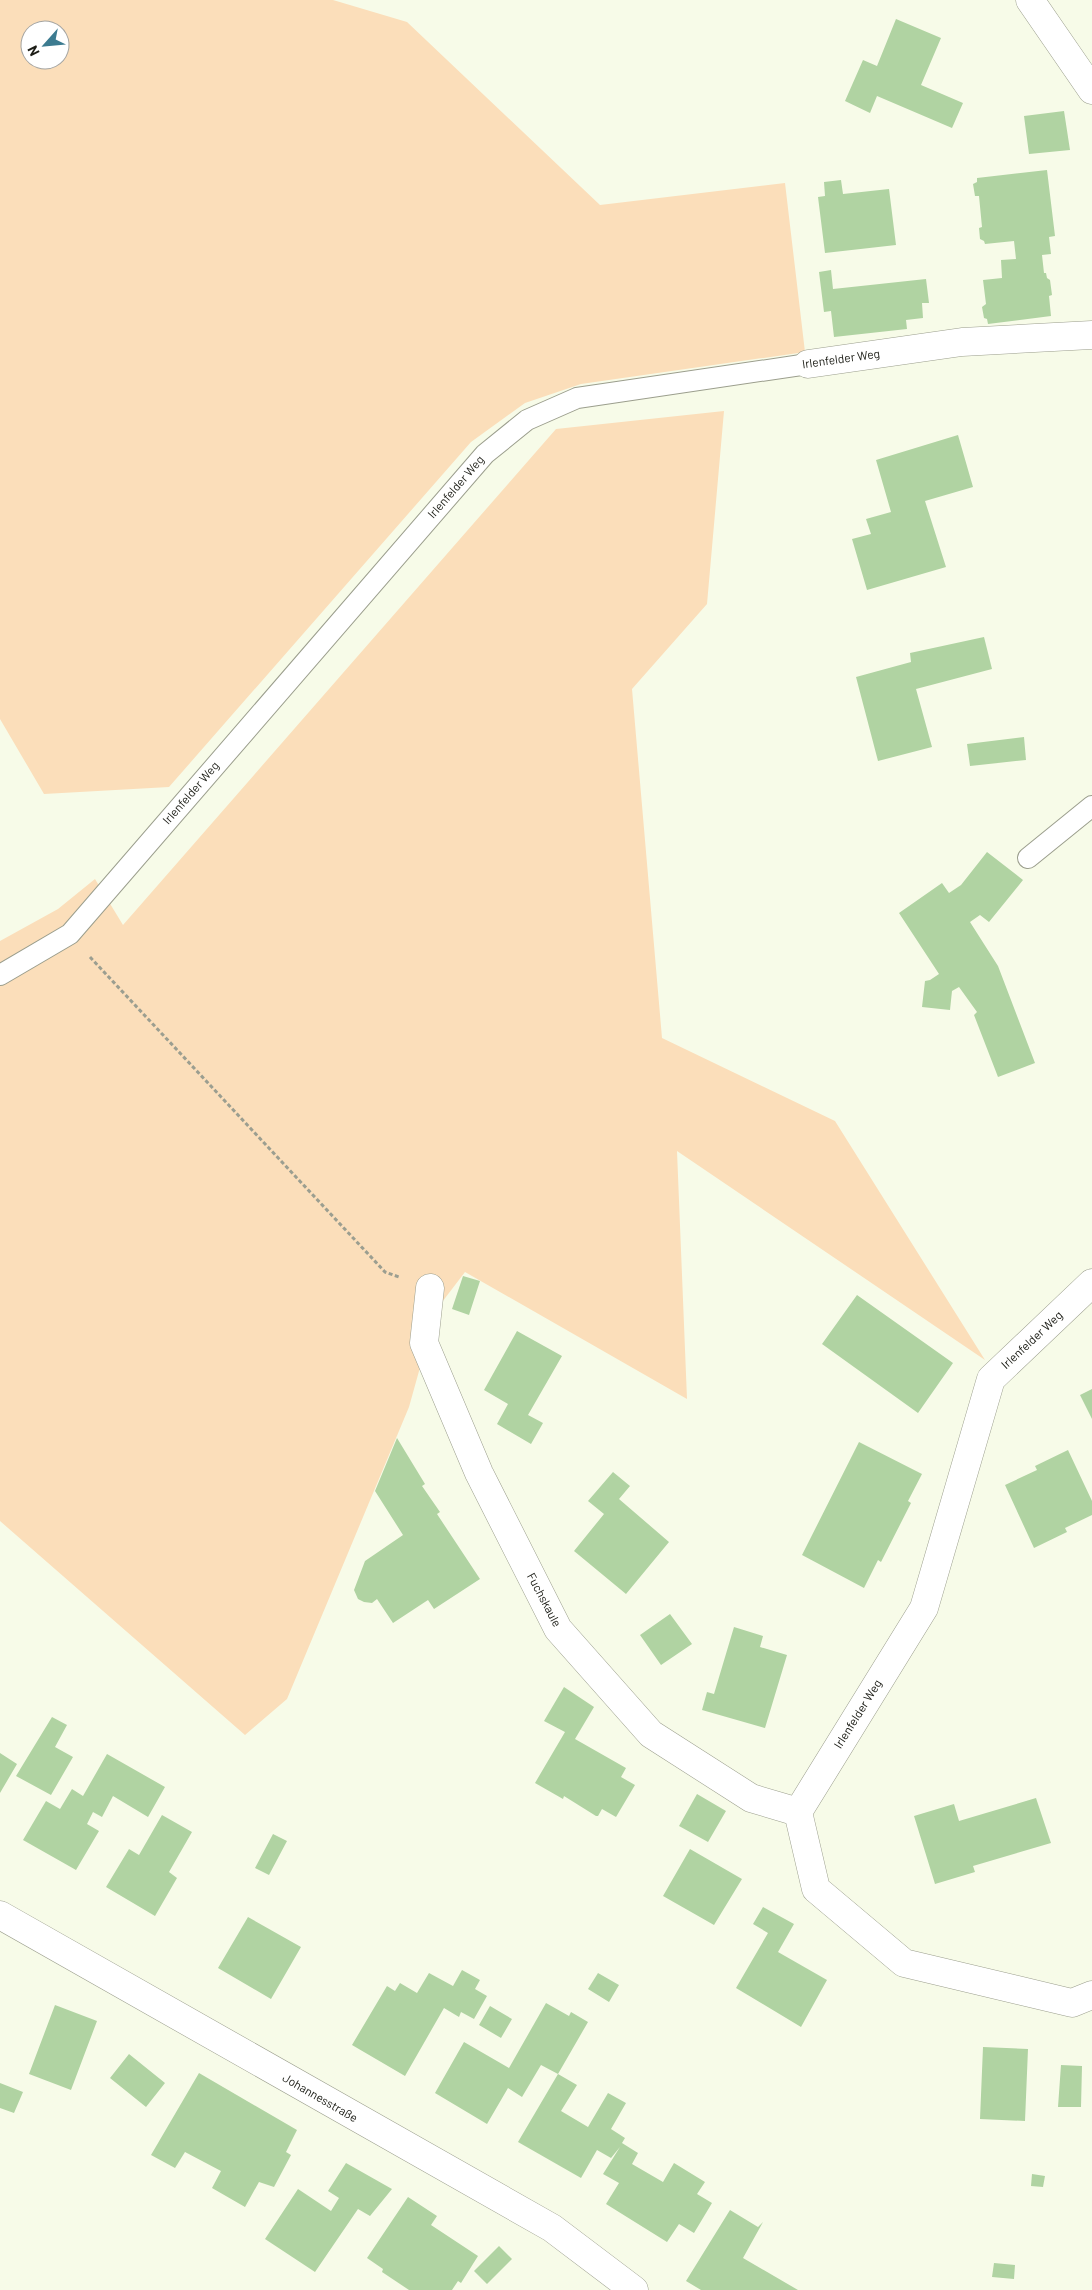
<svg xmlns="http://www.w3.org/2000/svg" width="1092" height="2290" font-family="Barlow,sans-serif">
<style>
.green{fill:#fbdeba;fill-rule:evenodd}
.building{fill:#b0d3a2}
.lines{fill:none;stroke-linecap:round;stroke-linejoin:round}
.service-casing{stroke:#9b9e8d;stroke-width:22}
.minor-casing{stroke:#9b9e8d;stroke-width:29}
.path{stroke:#9b9e90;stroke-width:3;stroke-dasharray:4 2.5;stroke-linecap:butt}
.service{stroke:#fff;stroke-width:20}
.minor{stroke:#fff;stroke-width:28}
.labels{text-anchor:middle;stroke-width:4.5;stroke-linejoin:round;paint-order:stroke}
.street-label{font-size:12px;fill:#1b1c15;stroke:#fff}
</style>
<rect width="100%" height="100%" fill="#f7fbe8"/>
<path class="green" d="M0,0H333L407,22L600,205L785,183L805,352L581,384L525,403L471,442L169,787L44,794L0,719ZM30,30H60V60H30Z
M724,411L707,604L632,689L662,1038L835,1121L985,1360L677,1151L687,1399L465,1272L436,1310L409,1407L287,1699L245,1735L0,1521V941L58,909L95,879L123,925L556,429Z"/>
<path class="building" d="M896,19L941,38L921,85L963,103L952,128L877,96L870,113L845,101L863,60L877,66Z
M1064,111L1070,150L1029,154L1024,116Z
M1047,170L1055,236L1049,237L1051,254L1042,255L1044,273H1046L1047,278L1050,280L1052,295L1049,296L1051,316L988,324L987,319L984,318L982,307L986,304L983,280L1002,278L1001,260L1016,259L1014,241L985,244L984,241L980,239L979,228L982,227L979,196H975L973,184L977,182V178Z
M841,180L843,194L889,189L896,245L825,253L818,197L825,196L824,182Z
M831,270L833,289L926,279L929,303H922L923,318L906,320L907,329L834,337L831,311L824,312L819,272Z
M958,435L973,487L925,501L946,567L867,590L852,539L871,534L866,519L891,512L876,460Z
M984,637L992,669L916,689L932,747L878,761L856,677L911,662L910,653Z
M1024,737L1026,760L970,766L967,744Z
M987,852L1023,880L989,922L980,915L970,922L998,966L1035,1063L998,1077L974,1015L977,1012L959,987L952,991L950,1010L922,1007L925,981L930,980L939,974L899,913L942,883L949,893L961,885Z
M463,1276L480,1281L469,1315L452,1309Z
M857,1295L953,1363L918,1413L822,1344Z
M517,1331L562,1356L528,1415L543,1423L531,1444L497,1424L508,1404L484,1390Z
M1092,1389V1419L1080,1395Z
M397,1438L425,1484L422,1486L440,1512L437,1514L480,1579L434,1609L428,1600L393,1623L377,1599L372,1603L364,1602L358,1599L354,1590L365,1561L403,1535L375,1491Z
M859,1442L922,1474L908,1501L911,1503L881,1562L878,1560L864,1588L802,1555Z
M1068,1450L1092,1501V1515L1065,1528L1067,1532L1034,1548L1005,1485L1037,1470L1035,1466Z
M613,1472L630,1486L619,1499L669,1542L626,1594L574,1551L604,1514L588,1501Z
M670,1614L692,1644L661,1665L640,1635Z
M734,1627L763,1636L760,1647L787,1655L765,1728L702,1710L707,1692L714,1694Z
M564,1687L594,1707L575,1739L626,1768L621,1777L635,1785L616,1817L602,1809L598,1816H596L564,1796L563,1799L535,1783L565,1732L544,1721Z
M52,1717L67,1725L55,1747L73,1757L51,1795L16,1776Z
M0,1753L17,1764L0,1793Z
M107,1754L165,1787L148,1817L113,1796L102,1817L93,1812L87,1824L99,1831L76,1870L23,1840L46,1801L60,1809L72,1789L83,1796Z
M697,1794L726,1811L708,1842L679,1826Z
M1036,1798L1051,1843L973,1866L975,1872L935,1884L914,1816L954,1804L959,1821Z
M162,1815L192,1832L169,1872L177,1878L155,1916L106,1887L129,1849L139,1855Z
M273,1834L287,1841L269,1875L255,1868Z
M690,1849L742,1879L714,1925L663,1896Z
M763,1907L794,1924L778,1952L827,1980L801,2027L736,1988L768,1933L753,1924Z
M248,1917L301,1947L271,1999L218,1968Z
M462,1970L480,1980L475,1989L487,1996L474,2019L461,2012L459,2017L444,2008L405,2076L352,2045L387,1986L395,1991L400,1983L417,1993L429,1973L453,1986Z
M598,1973L619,1985L609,2002L588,1989Z
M546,2003L569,2016L571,2012L588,2022L558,2074L541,2065L522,2097L508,2088L487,2124L435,2093L464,2042L509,2068Z
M55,2005L97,2021L71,2090L29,2074Z
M490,2006L512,2019L501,2038L479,2025Z
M983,2047L1028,2049L1025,2121L980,2119Z
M129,2054L165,2083L146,2107L110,2078Z
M1061,2065L1082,2066L1081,2107H1058Z
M199,2073L297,2130L286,2152L291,2155L274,2187L259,2182L245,2207L212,2188L221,2171L185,2152L175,2168L151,2155Z
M558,2074L577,2085L561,2111L588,2127L608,2093L626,2103L611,2129L625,2138L622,2143L638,2153L632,2164L663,2182L674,2163L705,2182L697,2194L712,2203L694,2233L679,2224L667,2242L606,2204L619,2183L603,2174L620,2147L611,2158L597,2150L581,2178L518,2142Z
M0,2083L23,2092L14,2113L0,2108Z
M346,2163L392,2189L370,2216L358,2209L315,2272L265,2239L298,2189L331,2211L339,2198L328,2191Z
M1032,2174L1045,2176L1043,2187L1031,2186Z
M408,2197L437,2216L431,2225L478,2256L461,2283L458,2281L452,2290H409L382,2272L383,2269L367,2258Z
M730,2210L758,2227L763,2222L743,2258L798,2290H701L686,2281Z
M499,2246L512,2259L487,2284L474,2271Z
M994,2263L1015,2265L1014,2279L992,2277Z"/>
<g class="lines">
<g class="service-casing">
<path id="service" d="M1028,858L1092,806
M0,975L70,934L485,454L527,420L577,398L808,364"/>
</g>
<g class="minor-casing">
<path id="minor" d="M1030,0L1092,90
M808,364L962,342L1092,335
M1092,1283L991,1379L924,1608L798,1812L816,1889L904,1963L1072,2003L1092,1995
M430,1288L424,1343L479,1473L558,1629L651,1734L751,1798L798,1812
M0,1915L552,2228L634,2290"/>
</g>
<path class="path" d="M90,957L385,1272L399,1277"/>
<use href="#service" class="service"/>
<use href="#minor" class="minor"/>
</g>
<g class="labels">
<g class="street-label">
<text transform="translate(841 359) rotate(-8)" y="4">Irlenfelder Weg</text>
<text transform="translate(456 487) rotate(-49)" y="4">Irlenfelder Weg</text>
<text transform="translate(191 793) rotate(-49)" y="4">Irlenfelder Weg</text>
<text transform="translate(1032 1340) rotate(-43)" y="4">Irlenfelder Weg</text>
<text transform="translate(544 1600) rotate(62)" y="4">Fuchskaule</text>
<text transform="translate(858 1714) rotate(-58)" y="4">Irlenfelder Weg</text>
<text transform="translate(320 2098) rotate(30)" y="4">Johannesstraße</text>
</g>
</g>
<g transform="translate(45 45) rotate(243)"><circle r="24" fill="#ffffff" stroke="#a4a4a1"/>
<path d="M0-4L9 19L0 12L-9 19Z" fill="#3c7b90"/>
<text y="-8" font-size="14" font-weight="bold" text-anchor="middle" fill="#1b1c15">N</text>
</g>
</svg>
